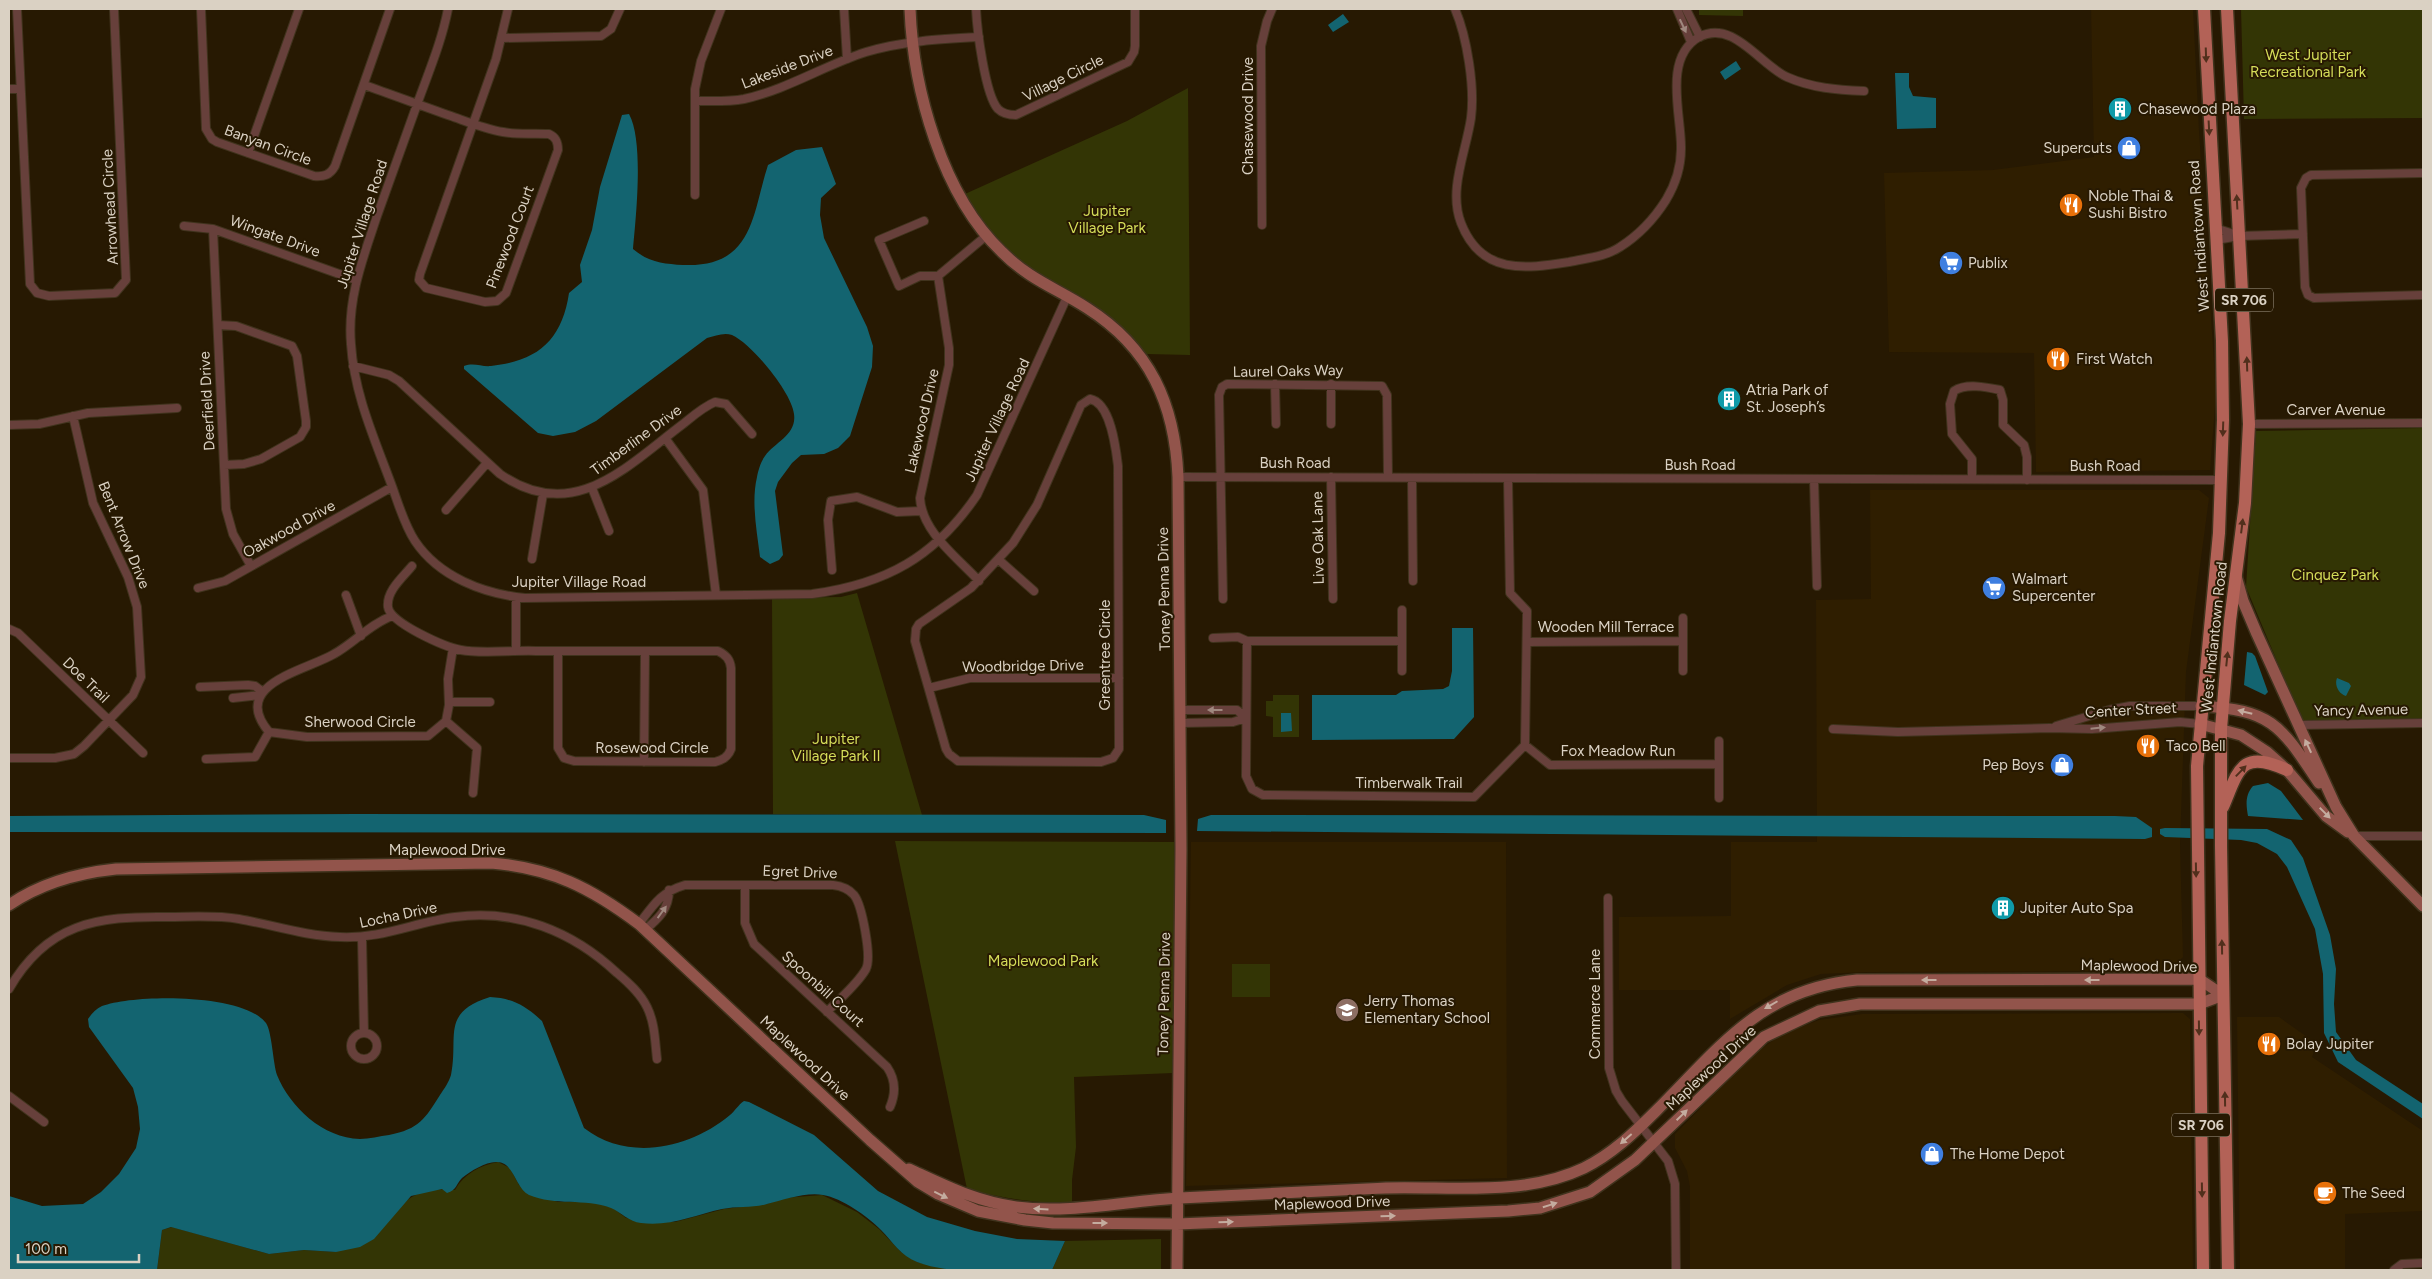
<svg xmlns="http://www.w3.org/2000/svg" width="2432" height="1279" font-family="Figtree,sans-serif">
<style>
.built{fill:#2f1e00}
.green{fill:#333505}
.water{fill:#136470}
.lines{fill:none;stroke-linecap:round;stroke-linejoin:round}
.street-casing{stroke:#40331d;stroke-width:10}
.secondary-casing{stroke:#40331d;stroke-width:14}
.primary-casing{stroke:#40331d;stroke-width:15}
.street{stroke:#67403b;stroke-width:8}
.secondary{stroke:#92544b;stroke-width:11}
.primary{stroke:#b36257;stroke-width:12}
.oneway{fill:#a0887f}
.oneway2{fill:#512f1c}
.oneway3{fill:#c4ac9f}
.labels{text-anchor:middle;stroke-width:4;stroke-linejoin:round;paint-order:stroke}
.shield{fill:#271902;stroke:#a49a89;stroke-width:1}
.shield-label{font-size:14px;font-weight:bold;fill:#dad1c3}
.park-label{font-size:15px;fill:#d5dd59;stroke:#271902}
.street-label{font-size:15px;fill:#dad1c3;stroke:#271902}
.poi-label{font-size:15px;fill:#dad1c3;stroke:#271902;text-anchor:start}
</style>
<rect width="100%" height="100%" fill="#271902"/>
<path class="built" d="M2091,9H2193L2199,131L2216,394L2210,470L2036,472L2034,353L1889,352L1884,173L1993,170L2094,157Z
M1870,490H2199L2209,498L2186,672L2180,844L2183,957L2170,971L1867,972L1821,974L1787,985L1730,1019V990H1619V917L1731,916V842H1817L1816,600L1871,599Z
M1191,842H1506L1507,1178L1186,1186Z
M2183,1013L2190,1019L2193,1270H1690V1187L1687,1171L1675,1148V1134L1756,1052L1784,1033L1819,1020L1862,1014Z
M2237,1017H2279L2317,1044L2312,1057L2423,1131V1211L2345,1214V1270H2240Z"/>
<path class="green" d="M1699,9H1743V16L1699,15Z
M2241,9H2423V118L2244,119Z
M1188,88L1190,355L1147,354C1129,334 1110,314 1087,300C1072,291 1053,286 1039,276C1008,253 985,227 965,194L1127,121Z
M2423,428V719L2302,721L2246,587L2256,431Z
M857,593L922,815L773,814L772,598L841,597Z
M1273,695H1299V737H1273V717L1266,716V701H1273Z
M895,841L1176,842L1173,1073L1074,1077L1076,1147L1072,1180V1203C1036,1204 1002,1198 967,1189Z
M1232,964H1270V997H1232Z
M498,1162L510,1168L519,1185L548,1199L558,1202H593L613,1208L626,1218L675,1222L724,1209L767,1204L783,1198L822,1195L857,1212L879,1229L901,1252L917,1262L955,1270H157L162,1230L172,1227L269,1254L304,1250L336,1252L403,1204C417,1190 436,1188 455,1190C464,1174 480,1165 498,1162Z
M1161,1239V1270H1052L1065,1241Z"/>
<path class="water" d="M1343,14L1349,22L1333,32L1328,25Z
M1736,61L1741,69L1725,80L1720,72Z
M1895,73H1909V87L1913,96L1936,98V128L1897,129Z
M629,114C644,141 636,216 633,249C648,262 664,264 683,265C754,268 752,214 768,165L796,150L822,147L836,184L821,198L820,215L824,238L867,327L873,346L872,367L850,436L838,448L824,454L801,455L792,463L778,482L775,491L783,555L779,560L770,564L760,557C757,532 751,502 757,477C758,471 761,461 765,456C775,442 797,435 794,414C792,393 752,344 732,335C724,332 715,336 707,338L596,421L575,432L553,436L538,433L464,369V366C474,362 481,367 491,366C538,361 562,340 569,293L582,282L580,265L592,230L600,187L622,115Z
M1452,628H1473L1474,717L1454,739L1312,740V695H1396L1402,691L1443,689L1449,686L1452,671Z
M2247,652L2252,653L2255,656L2268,692L2265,695L2244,685Z
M2337,678L2349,683L2351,686L2346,696C2339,694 2334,685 2337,678Z
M1291,713L1292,731L1281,732V713Z
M2268,783L2281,791L2303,820L2248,816C2246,805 2245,795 2253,786Z
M356,814L1144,815L1166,820V833L9,832V816Z
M1211,815L2115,816L2136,817L2152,828V837L2145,839L1197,831L1198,819Z
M2165,828L2267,829L2291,840L2303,858L2330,935L2336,969L2334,1004L2336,1032L2356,1060L2423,1104V1119L2338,1062L2324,1033L2323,974L2315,929L2287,867L2277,854L2257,843L2241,840L2165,837L2160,834V829Z
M490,997C512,998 526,1006 542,1021L584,1128C628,1162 689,1149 730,1115C735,1111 738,1105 744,1101L749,1102L814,1135L878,1191L927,1217L975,1231L1017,1239L1065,1241L1052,1270C1046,1270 1039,1269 1033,1269C995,1268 954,1276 917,1262C901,1256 892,1241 881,1230C867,1216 842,1198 823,1195C805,1192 784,1200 767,1204C753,1208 737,1206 722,1209C695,1215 669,1227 641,1223C629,1222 621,1212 611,1208C585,1198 555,1206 529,1195C515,1188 514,1161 496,1162C485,1162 471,1171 462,1178C456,1184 457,1190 447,1193L442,1189L411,1196L374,1239L360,1247L336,1252L304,1250L269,1254L171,1227L162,1230L157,1270H9V1196L42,1206L83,1204L101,1192L119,1174L136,1148L140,1129L138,1107L133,1088L89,1027L88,1019C92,1013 96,1009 102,1006C134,994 243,993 266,1023C272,1032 273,1063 277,1075C290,1107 323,1138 360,1139C369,1139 380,1136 389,1135C419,1129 425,1119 440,1095C444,1089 449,1082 451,1075C459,1036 440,1013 490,997Z"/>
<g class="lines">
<g class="street-casing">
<path id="street" d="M17,9L30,284L37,293L49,296L115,293L126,280L114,9
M201,9L206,129L212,139L217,142L314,176C324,177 330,175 335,166L390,9
M448,9C442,40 430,69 419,99C405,138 391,177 377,216C363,258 347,299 351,344C354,395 376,442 393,489C399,506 405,526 415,541C439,577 484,594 525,598L812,594C886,584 935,557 977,495L1067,297
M844,9L847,59
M976,9C977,29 985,95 998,109C1003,114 1009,115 1016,115L1128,62L1134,52L1135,46V9
M1455,9C1467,37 1475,87 1471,118C1466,152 1448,190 1461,223C1481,275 1525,269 1569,262C1587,258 1605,257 1620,247C1639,235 1654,219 1666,200C1675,185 1681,167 1681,149C1682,117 1662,58 1699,37C1733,19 1759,64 1787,77C1812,88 1837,90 1864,91
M1677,9L1691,42
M1686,9L1700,37
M502,38L601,36L611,29L620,9
M364,85C393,95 422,106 451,116C468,122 485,129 503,132C518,135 533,133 549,134C556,137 558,142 558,150L506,293L497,301L485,302L426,288L419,280L420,274L496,59L508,9
M9,89H20
M695,101C711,101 728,102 744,99C786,90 825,65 866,52C902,41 941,39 979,37
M248,153L299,9
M2423,173L2311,175L2306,178L2301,188L2305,287L2308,295L2314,298L2423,295
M695,195V89L701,61L721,9
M924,221L879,240L899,286L920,276H938
M1262,225L1261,46L1267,21L1272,9
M184,226L213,229L356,280
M2215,228L2237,235
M213,229L226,509L233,534L251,566
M2216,240L2239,236L2303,234
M218,325L236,326L292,346L297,356L306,421V427L300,437L261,459L244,464L224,465
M353,366L389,375L399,381L500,474C573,525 626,467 683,424C693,416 703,407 715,402L726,404L752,434
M1275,384L1276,424
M1331,384V424
M1090,399C1111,403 1116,449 1118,466L1119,749L1113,758L1101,762L958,761L949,754L946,749L915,641L916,629L919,624L971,588L1013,543L1037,505L1081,405Z
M2249,424L2423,423
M9,425L39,424L88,413L177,408
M665,438L703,490L716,595
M1178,477L2221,480
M1331,477L1333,599
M1412,478L1413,581
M1814,479L1817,586
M1972,479V459L1952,434L1950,404L1954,391C1966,383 1986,387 2000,390L2003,400V425L2024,445L2027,457V480
M592,488L609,531
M446,510L487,463
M532,559L543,494
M999,560L1034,591
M412,566C403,577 386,591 388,607C390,623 445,647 461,650C480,654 515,650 536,651C597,651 658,651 718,651C726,655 730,659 731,668V749C728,757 723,760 715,762L574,761L564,758L558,748V651
M832,570L828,520L831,501L857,497L897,512L921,511
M979,581C957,557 922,532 920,498L949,365V348L938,276L986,236
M198,588L225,581L392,487
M346,595L361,636
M1223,599L1219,395L1222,387L1227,384L1382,386L1387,395L1388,477
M1402,610V671
M392,616C370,624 354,643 334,654C305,671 229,684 269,732L307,737L428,736L446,721L449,705L448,679L453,648
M9,629L18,633L143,753
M1213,638L1238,637L1247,641H1401
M1247,641L1246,776L1252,789L1263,795L1474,797L1525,745L1527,611L1510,593L1508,479
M1528,642L1683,641
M516,650V597
M1683,671V618
M200,687L248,685L255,686L263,692
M929,688L970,678H1119
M233,698L261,695
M449,702H490
M1180,710H1237L1246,718L1233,722L1181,723
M446,721L477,748L473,793
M2299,725L2423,723
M2056,726L2109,710L2130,706H2201
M1833,729L1898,732L2049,728L2092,729L2180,722L2200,724
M1525,745L1550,765L1718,764
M9,758H55L74,754L84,746L133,695L141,677L137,607L128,577L93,503L73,416
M206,759L255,757L269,732
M644,762L645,651
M1719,798V741
M2354,836H2423
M745,885V923L754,944L887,1067C896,1080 896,1093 890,1107
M1608,898L1609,1068L1616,1091L1622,1101L1668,1161L1675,1184L1676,1270
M639,924C654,904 661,892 685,885H833C841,886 848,888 854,895C862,905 872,957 866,969C857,985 839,999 827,1012
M645,930C659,918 669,909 669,890
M362,938L364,1033
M9,989C47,923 97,916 167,917C191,917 215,915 239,919C273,925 305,936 340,937C382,939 415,922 455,917C517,909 572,931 617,973C629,983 640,993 647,1007C655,1023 655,1042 657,1059
M351 1046a13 13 0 1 1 26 0a13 13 0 1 1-26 0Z
M9,1096L44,1122
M2394,1270L2402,1264L2423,1263"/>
</g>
<g class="secondary-casing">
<path id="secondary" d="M910,9C913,89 942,195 1002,252C1030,280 1056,288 1087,308C1150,348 1175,404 1178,477L1181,849L1177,1270
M2236,576L2243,601L2257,634L2336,807L2354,836L2423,906
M2201,706C2273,710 2281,726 2319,783
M2200,724L2241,735L2267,752L2287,770L2326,816L2348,832
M9,905C41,883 78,873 116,869L491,863C552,868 591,888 639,924L870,1140L918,1182L938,1194L978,1211L1025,1220L1053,1223L1177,1224L1508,1211L1540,1208L1590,1192L1635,1160L1764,1037L1819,1011L1860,1004H2199L2223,995
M909,1169C946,1186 975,1201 1016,1207C1070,1214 1125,1201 1180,1198C1248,1195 1317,1191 1386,1188C1451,1186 1523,1197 1584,1168C1612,1154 1634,1133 1656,1111C1720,1047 1761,989 1857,980L2199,979L2223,995"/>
</g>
<g class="primary-casing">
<path id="primary" d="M2227,9L2249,424L2245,503L2230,621L2221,729V846L2228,1270
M2223,807C2239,769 2241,749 2287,770
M2203,1270L2197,766L2219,533L2223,420L2222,341L2204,9"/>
</g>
<use href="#street" class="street"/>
<use href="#secondary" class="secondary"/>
<use href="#primary" class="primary"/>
</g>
<defs><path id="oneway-solid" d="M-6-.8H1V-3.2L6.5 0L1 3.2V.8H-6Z" transform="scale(1.25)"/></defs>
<g class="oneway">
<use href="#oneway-solid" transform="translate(1683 26) rotate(65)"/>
<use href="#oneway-solid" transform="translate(1215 710) rotate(-180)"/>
<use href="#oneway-solid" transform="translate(2098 728) rotate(-6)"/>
<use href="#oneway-solid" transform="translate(662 912) rotate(-54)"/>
</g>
<g class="oneway2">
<use href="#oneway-solid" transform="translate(2206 55) rotate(88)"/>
<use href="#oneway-solid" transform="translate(2209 128) rotate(87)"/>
<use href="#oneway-solid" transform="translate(2237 202) rotate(-93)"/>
<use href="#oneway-solid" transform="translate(2247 364) rotate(-92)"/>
<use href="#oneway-solid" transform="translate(2223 429) rotate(92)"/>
<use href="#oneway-solid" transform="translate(2242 526) rotate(-83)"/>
<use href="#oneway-solid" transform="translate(2227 659) rotate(-84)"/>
<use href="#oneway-solid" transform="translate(2241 771) rotate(-46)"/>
<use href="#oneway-solid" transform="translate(2196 870) rotate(89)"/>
<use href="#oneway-solid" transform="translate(2222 947) rotate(-91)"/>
<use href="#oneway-solid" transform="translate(2199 1028) rotate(89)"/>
<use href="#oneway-solid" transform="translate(2225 1099) rotate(-91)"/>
<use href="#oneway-solid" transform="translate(2202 1190) rotate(89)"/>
</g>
<g class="oneway3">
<use href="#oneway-solid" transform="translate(2245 712) rotate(-166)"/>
<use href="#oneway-solid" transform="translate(2308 746) rotate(-115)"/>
<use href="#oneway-solid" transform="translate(2325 813) rotate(45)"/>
<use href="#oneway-solid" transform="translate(1929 980) rotate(180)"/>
<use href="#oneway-solid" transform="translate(2092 980) rotate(180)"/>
<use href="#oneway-solid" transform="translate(1771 1005) rotate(150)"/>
<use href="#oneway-solid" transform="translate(1682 1115) rotate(-44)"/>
<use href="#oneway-solid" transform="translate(1626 1139) rotate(139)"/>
<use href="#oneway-solid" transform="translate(941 1195) rotate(26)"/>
<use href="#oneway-solid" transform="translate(1550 1205) rotate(-17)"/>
<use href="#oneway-solid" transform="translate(1041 1209) rotate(-176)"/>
<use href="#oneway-solid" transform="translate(1388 1216) rotate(-2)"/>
<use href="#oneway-solid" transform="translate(1226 1222) rotate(-2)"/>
<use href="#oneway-solid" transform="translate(1100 1223)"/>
</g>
<defs>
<g id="building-disc" transform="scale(1.25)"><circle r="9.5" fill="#0f9aa8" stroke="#271902"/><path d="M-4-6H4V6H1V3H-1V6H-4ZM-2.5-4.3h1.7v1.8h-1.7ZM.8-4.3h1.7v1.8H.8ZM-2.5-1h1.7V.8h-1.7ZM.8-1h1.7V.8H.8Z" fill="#fff"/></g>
<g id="shop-disc" transform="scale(1.25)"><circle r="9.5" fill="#3f7fe0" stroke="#271902"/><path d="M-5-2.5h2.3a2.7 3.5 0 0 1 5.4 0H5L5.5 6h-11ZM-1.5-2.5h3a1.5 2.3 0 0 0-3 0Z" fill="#fff"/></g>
<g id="restaurant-disc" transform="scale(1.25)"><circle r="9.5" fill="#e8710a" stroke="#271902"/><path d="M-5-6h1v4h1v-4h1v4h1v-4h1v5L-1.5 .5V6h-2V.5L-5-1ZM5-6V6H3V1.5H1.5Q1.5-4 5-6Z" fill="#fff"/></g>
<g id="supermarket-disc" transform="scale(1.25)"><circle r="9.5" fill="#3f7fe0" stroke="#271902"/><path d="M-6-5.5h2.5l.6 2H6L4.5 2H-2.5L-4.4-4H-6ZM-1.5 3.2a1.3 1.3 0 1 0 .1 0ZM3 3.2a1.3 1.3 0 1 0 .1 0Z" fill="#fff"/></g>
<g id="school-disc" transform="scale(1.25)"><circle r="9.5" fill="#8d6e63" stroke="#271902"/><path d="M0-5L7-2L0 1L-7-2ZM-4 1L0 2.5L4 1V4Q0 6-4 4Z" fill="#fff"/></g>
<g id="cafe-disc" transform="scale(1.25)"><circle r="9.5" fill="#e8710a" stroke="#271902"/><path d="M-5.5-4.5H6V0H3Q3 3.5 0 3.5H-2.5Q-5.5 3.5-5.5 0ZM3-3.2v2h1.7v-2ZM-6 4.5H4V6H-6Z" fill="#fff"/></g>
</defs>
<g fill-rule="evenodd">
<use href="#building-disc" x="2120" y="109"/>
<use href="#shop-disc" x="2129" y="148"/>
<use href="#restaurant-disc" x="2071" y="205"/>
<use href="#supermarket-disc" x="1951" y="263"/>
<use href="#restaurant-disc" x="2058" y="359"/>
<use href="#building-disc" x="1729" y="399"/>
<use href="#supermarket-disc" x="1994" y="588"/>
<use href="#restaurant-disc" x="2148" y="746"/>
<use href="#shop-disc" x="2062" y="765"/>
<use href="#building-disc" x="2003" y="908"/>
<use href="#school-disc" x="1347" y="1010"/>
<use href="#restaurant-disc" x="2269" y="1044"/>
<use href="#shop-disc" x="1932" y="1154"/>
<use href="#cafe-disc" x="2325" y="1193"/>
</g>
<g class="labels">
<g class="shield">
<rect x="2215" y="288.5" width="58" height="23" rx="4"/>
<rect x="2172" y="1113.5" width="58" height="23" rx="4"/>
</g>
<g class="shield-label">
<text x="2244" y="305">SR 706</text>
<text x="2201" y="1130">SR 706</text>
</g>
<g class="park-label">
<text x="2308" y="60">West Jupiter<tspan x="2308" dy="17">Recreational Park</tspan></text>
<text x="1107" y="216">Jupiter<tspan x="1107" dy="17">Village Park</tspan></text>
<text x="2335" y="580">Cinquez Park</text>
<text x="836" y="744">Jupiter<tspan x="836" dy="17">Village Park II</tspan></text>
<text x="1043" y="966">Maplewood Park</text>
</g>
<g class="street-label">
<text transform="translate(787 67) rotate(-21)" y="5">Lakeside Drive</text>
<text transform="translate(1063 78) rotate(-26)" y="5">Village Circle</text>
<text transform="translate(1248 116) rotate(-90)" y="5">Chasewood Drive</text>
<text transform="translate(268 145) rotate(20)" y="5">Banyan Circle</text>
<text transform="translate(110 207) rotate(-93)" y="5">Arrowhead Circle</text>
<text transform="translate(362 224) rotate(-72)" y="5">Jupiter Village Road</text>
<text transform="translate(275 236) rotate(20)" y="5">Wingate Drive</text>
<text transform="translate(2199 236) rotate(-94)" y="5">West Indiantown Road</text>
<text transform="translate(510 237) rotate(-69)" y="5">Pinewood Court</text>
<text transform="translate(1288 371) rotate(-1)" y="5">Laurel Oaks Way</text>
<text transform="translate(207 401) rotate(-93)" y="5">Deerfield Drive</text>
<text x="2336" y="415">Carver Avenue</text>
<text transform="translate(997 420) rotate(-65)" y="5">Jupiter Village Road</text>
<text transform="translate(922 421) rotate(-77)" y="5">Lakewood Drive</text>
<text transform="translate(636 440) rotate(-36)" y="5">Timberline Drive</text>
<text x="1295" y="468">Bush Road</text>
<text x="1700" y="470">Bush Road</text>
<text x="2105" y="471">Bush Road</text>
<text transform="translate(289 529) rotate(-29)" y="5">Oakwood Drive</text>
<text transform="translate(124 535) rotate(68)" y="5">Bent Arrow Drive</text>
<text transform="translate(1318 538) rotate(-91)" y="5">Live Oak Lane</text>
<text x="579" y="587">Jupiter Village Road</text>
<text transform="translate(1164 589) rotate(-91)" y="5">Toney Penna Drive</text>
<text x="1606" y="632">Wooden Mill Terrace</text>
<text transform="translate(2214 637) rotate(-84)" y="5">West Indiantown Road</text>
<text transform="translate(1105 655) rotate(-90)" y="5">Greentree Circle</text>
<text transform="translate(1023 666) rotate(-1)" y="5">Woodbridge Drive</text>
<text transform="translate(86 680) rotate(44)" y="5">Doe Trail</text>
<text transform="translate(2131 710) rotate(-3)" y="5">Center Street</text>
<text transform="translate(2361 710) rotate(-1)" y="5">Yancy Avenue</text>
<text x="360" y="727">Sherwood Circle</text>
<text x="652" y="753">Rosewood Circle</text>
<text x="1618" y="756">Fox Meadow Run</text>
<text x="1409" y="788">Timberwalk Trail</text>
<text x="447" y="855">Maplewood Drive</text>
<text transform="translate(800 872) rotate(2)" y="5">Egret Drive</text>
<text transform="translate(398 915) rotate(-12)" y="5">Locha Drive</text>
<text transform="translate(2139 966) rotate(1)" y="5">Maplewood Drive</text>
<text transform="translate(823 989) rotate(42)" y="5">Spoonbill Court</text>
<text transform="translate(1164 994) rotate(-89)" y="5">Toney Penna Drive</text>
<text transform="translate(1595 1004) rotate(-90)" y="5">Commerce Lane</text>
<text transform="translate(805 1058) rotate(43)" y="5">Maplewood Drive</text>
<text transform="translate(1711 1068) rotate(-43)" y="5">Maplewood Drive</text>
<text transform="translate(1332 1203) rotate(-2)" y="5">Maplewood Drive</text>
</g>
<g class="poi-label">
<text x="2138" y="114">Chasewood Plaza</text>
<text x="2112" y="153" text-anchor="end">Supercuts</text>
<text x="2088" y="201">Noble Thai &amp;<tspan x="2088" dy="17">Sushi Bistro</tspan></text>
<text x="1968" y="268">Publix</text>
<text x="2076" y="364">First Watch</text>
<text x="1746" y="395">Atria Park of<tspan x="1746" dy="17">St. Joseph’s</tspan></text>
<text x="2012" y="584">Walmart<tspan x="2012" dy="17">Supercenter</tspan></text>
<text x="2166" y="751">Taco Bell</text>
<text x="2044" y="770" text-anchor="end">Pep Boys</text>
<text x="2020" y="913">Jupiter Auto Spa</text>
<text x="1364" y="1006">Jerry Thomas<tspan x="1364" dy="17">Elementary School</tspan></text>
<text x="2286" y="1049">Bolay Jupiter</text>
<text x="1950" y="1159">The Home Depot</text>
<text x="2342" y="1198">The Seed</text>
</g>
</g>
<rect width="2432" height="1279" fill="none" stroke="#dad1c3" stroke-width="20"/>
<path d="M18 1254v8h121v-8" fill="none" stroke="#dad1c3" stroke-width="2.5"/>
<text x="25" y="1254" font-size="15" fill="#dad1c3" stroke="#271902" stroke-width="4" paint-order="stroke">100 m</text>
</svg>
